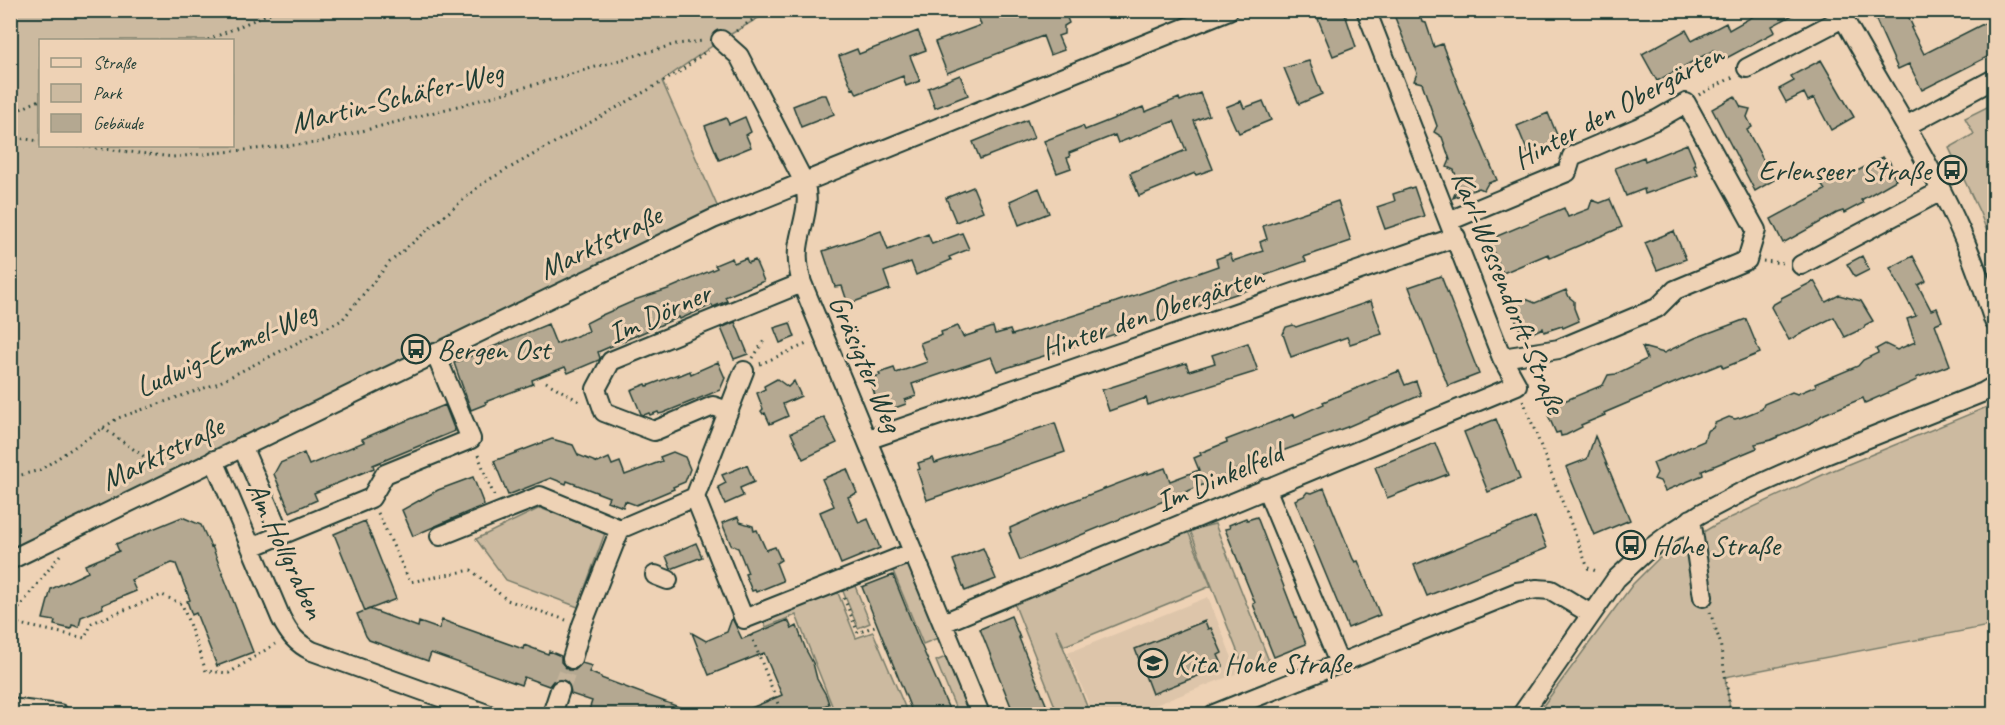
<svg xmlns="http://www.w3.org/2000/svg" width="2005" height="725" font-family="Caveat,sans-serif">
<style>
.built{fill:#ddc5aa}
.green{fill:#ccbaa0;stroke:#767c6a;stroke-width:1.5;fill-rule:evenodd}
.building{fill:#b4a891;stroke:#1f3d34;stroke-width:1.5}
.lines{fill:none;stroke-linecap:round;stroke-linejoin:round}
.minor-tunnel{stroke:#c5b49b;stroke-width:18;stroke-dasharray:18 9;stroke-linecap:butt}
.minor-casing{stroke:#1f3d34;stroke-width:22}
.path{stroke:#1f3d34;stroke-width:3;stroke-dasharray:1.5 4.5;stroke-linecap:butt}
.minor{stroke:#eed2b5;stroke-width:18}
.labels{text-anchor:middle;stroke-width:6;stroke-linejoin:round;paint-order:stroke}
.street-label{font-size:30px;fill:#1f3d34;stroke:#eed2b5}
.poi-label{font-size:30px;fill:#1f3d34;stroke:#eed2b5;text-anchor:start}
</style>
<rect width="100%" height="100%" fill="#eed2b5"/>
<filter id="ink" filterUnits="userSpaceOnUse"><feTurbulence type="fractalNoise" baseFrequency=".0167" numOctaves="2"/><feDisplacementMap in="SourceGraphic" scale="12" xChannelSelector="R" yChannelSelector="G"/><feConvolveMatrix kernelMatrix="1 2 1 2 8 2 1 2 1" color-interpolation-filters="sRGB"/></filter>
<g filter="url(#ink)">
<path class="built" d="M1208,597L1238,673L1132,714H1093L1068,653Z"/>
<path class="green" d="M11,11H770L721,40L662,81L718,208L11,560ZM40,40H232V146H40Z
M1991,105L1994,114V250L1980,213L1949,148L1974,134L1965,118Z
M1994,404V625L1725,677L1731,714H1537L1633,584L1658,559L1715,525L1829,472Z
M540,508L605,533L578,607L506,580L476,539Z
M1215,524L1269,661L1245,671L1190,530Z
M1187,529L1211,586L1064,646L1056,629L1090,714H1058L1014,603Z
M907,556L940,637L923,644L893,571L855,586L870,623L858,628L840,584Z
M836,588L856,638L873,632L908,714H832L835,713L796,615L766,627L762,617Z
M948,656L971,714H958L936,661Z"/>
<path class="building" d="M976,10H1064L1069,23L1064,26V34L1058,36L1064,50L1050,55L1043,36L947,73L935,42L981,25Z
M1338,10H1342L1346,17L1356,47L1333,56L1318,19Z
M1392,10H1418L1422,22L1426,23L1434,47L1442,44L1465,104L1497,180L1488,183L1484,190L1479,188L1453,198L1459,184L1454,170L1447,167L1450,160L1442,137L1434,132L1437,126L1422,83L1414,81L1417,73Z
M1764,10H1802L1772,26L1775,32L1721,61L1714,50L1657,81L1642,54L1686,30L1692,41L1726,23L1729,30Z
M1875,10H1905L1913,27L1911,28L1924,54L1995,18V53L1922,90L1909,64L1898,69L1876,20L1879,18Z
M918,31L926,50L910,56L920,81L906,86L903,76L857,94L854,88L852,89L839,56L857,49L859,54Z
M1821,60L1854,117L1831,130L1814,98L1808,101L1804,93L1786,102L1779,89L1794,81L1791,76Z
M1309,61L1322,94L1299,104L1284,68Z
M960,75L968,95L935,108L928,88Z
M1200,93L1209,115L1194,121L1213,169L1196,175L1195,173L1139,196L1130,173L1186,150L1174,121L1118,143L1115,135L1069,153L1070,157L1067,158L1071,168L1057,173L1044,141L1083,126L1085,130L1143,107L1145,112L1179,98L1180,101Z
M821,95H826L834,114L801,127L793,106Z
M1735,96L1741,107L1750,109L1747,117L1752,127L1747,130L1774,180L1755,191L1712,109Z
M1241,101L1244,108L1263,101L1271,120L1239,133L1237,129H1236L1226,107Z
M1548,113L1562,147L1531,160L1517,126Z
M745,117L751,132L746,135L751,147L719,160L705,126L726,118L729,124Z
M1027,120L1034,138L980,159L973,142Z
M1687,144L1696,165L1694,166L1698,175L1645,194L1644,189L1626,196L1615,168L1644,157L1645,161Z
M1883,157L1886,162L1889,161L1896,174L1893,175L1896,180L1861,200L1863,203L1844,213L1843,211L1837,213L1783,243L1771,219L1825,190L1821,184L1838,175L1841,180Z
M973,187L983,211L956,222L946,198Z
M1414,187L1424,216L1385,229L1377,207L1395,201L1393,194Z
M1039,188L1049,213L1019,225L1010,201Z
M1610,199L1622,227L1550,258L1548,254L1503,273L1488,240L1564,208L1568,217L1589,209L1592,200L1600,203Z
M1338,201L1351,241L1304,257L1306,261L1255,279L1256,281L1249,284L1251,289L1085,344L1084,343L997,371L991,357L912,384L916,396L905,400L906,404L892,409L891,405L879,409L870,379L880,375L879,373L894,368L896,373L927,362L920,343L942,335L941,332L958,326L963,337L993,327L995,334L1010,330L1012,335L1116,302L1218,266L1216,259L1230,254L1233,261L1263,251L1260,242L1267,239L1263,226Z
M881,231L888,250L928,234L932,244L962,233L969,249L949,257L951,260L916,275L911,262L884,272L890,289L848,304L842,286L835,287L823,251Z
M1674,231L1686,259L1657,270L1645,243Z
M1862,256L1869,270L1855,277L1847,264Z
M1913,256L1926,281L1918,285L1931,310L1937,308L1942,321L1935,324L1950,365L1916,378L1917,380L1865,403L1863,398L1822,415L1813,422L1771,440L1755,444L1757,448L1702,471L1703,475L1665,491L1660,481L1654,479L1657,473L1653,463L1704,441L1707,431L1713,428L1715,423L1729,417L1735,419L1742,417L1762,409L1764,404L1776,399L1792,392L1797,394L1816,386L1815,384L1858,366L1863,360L1878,353L1876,349L1885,344L1897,350L1915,342L1907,319L1916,316L1890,268Z
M732,258L734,263L746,258L748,263L755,260L764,281L725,297L727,301L713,307L712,305L680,319L679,317L598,352L600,358L599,360L568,373L565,367L532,380L533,384L485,402L486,404L471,410L454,363L548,324L556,344L589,331L586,323L602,315L634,301V300L668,289L717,268L715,265Z
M1441,276L1479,374L1448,386L1409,287Z
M1814,281L1826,302L1839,295L1861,301L1873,321L1865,325L1864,328L1845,337L1834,317L1789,340L1771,307L1772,305L1781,300V298Z
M1566,290L1569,297L1574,301V308L1579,321L1563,328L1562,326L1544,332L1543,328L1523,337L1512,311L1516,303L1526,299L1535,303Z
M1371,301L1382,334L1350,344L1347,337L1291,357L1283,334L1286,327L1293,325L1296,327Z
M1746,319L1760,353L1723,368L1721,364L1684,379L1604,413L1605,415L1581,425L1582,427L1566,435L1561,436L1560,432L1556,433L1548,415L1556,412L1559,403L1603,385L1608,375L1616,374L1647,359L1642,347L1664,353L1695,338Z
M735,322L748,354L734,359L721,328Z
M790,323L795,337L780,343L774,328Z
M1248,343L1258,371L1175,397L1174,396L1148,405L1146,398L1109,411L1102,390L1186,363L1189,371L1215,363L1212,355Z
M718,362L725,378L720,390L663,413L659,414L658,412L650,415L649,413L644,415L641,414L631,390L646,384L647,386L678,374V376L690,371L691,374Z
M1399,371L1405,385L1416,381L1421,395L1347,427L1258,460L1232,472V473L1020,560L1009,533L1011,532L1010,528L1060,506L1148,472V474L1165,468L1170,481L1199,470L1194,458L1201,455L1200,453L1227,442L1226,440L1294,414L1295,417L1324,404L1323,402Z
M777,379L788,387L794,381L801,396L783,404L788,416L770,424L765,413L763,414L761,411L763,409L757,393L765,389L764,386Z
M445,405L455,431L373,465L374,468L314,493L317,500L290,512L274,474L280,463L304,453L309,465L364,442L362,439L376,433Z
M824,417L837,443L803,459L791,433Z
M1496,419L1520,479L1488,492L1464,432Z
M1055,423L1065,452L927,500L917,470L920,469L918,463L933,458L935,463Z
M1595,436L1630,520L1594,535L1566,467L1587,459Z
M552,439L573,445L578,455L598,463L609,458L612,465L620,462L625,475L662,461L660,457L673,452L685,457L690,469L685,482L673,487L674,489L636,505L625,501L623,507L607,501L609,497L567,481L566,484L551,478L508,495L494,461Z
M1435,443L1448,474L1387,498L1375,467Z
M747,465L754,482L740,488L743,496L725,504L718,487L726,483L722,475Z
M847,469L857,493L848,497L859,523L868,519L880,548L841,564L820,512L834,506L822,479Z
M473,477L484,505L413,536L402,510L438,490Z
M1324,488L1353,559L1355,562L1358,561L1380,615L1348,628L1295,500L1304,496L1307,492L1312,493Z
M182,517L201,525L211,547L212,546L253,652L217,666L196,613L192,615L187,601L190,600L176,564L172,563L131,580L136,591L102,605L103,608L81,617L79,627L72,625L71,629L54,625L55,621L43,619L51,589L88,572L85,565L119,551L116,544Z
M738,517L740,522L753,526L754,531L757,530L766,550L775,547L781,560L776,563L783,581L756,592L755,590L752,591L745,574L748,573L738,548L731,545L722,523Z
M1257,517L1306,644L1274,657L1253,604L1255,603L1225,529L1230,528L1229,525L1246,518L1247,520Z
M1535,517L1547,548L1427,596L1414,565Z
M365,521L396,599L365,611L334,534Z
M696,543L702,557L671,569L666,556Z
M983,548L996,579L965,591L953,560Z
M893,575L919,640L951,714H913L862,587Z
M369,609L418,627L419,622L439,629L442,620L523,649L524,645L548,654L549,651L561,656V662L568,670H575L582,663L592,666L589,672L601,677V678L695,713L694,714H602L589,710L592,701L571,694L569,683L563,679L553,681L549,686L524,677L521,685L431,653L428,661L369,640L366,636L357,614Z
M1011,616L1020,638H1019L1050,714H1014L980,629Z
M732,618L742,639L788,620L792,629L797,626L806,650L813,663L817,679L826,695L829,704L824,706L827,714H737L782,695L764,653L709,675L692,633L706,641L727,632Z
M1205,621L1208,629L1211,628L1222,653L1218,655L1223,666L1152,694L1135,649Z"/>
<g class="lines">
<path class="minor-tunnel" d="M560,690L572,659"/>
<g class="minor-casing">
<path id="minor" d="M1839,10C1878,82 1923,149 1957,223C1972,255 1983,288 1994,321
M721,40L739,56L804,182C811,203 803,220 799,242C796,256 798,269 802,283L980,714
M1747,68L1843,18
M1906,126L1994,79
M1449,221L1567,172L1572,156L1658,119L1686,103L1756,230L1747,260L1675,290L1657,308L1559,349L1502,358
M1801,265L1941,191
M728,411L713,406L654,431L604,412L596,389L611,361L802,283
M867,440L1456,237
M242,446L281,536
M214,460L281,618C289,634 296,643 312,651L487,714
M1266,488L1339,663
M695,497L744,619L913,552
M1691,519L1703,597
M440,536L540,496L620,529
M252,547L371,498L385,474L471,439L435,353
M10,560L713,219L1229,10
M655,575L668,580
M943,623L1517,385L1502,358L1366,10
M572,659L582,625L620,529L695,497L744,371
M10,708L59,714
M552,714L560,690
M1214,714L1517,592L1537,589L1551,590L1591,614
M1522,714L1616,579L1644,553L1672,532L1700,514L1740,493L1818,458L1984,392L1994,386"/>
</g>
<path class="path" d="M736,31L767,10
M208,40L277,10
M1699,95L1733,77
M10,114L40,100
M10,137L40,141
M78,146L173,157L316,143L473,102L676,44L704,41
M1763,261L1784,263
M753,358L765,339
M760,364L809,343
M546,382L579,401L582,399
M1523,400L1588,568L1599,572
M103,428L162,469
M478,455L494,496
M10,478L40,470L118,418L216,384L342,320L390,262L483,183L678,73L708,50
M378,513L410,582L471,570L507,600L566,620
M60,555L15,613L19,624L85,638L92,623L162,595L182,604L206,671L229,673L275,644
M844,598L858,633L877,625
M1710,612L1720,642L1731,714
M751,635L782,714"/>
<use href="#minor" class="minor"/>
</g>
</g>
<defs>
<g id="bus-ring" transform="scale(1.5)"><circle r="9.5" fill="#eed2b5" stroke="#1f3d34" stroke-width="1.5"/><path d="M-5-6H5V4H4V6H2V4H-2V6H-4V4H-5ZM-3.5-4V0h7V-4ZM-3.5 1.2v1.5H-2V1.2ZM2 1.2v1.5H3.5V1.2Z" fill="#1f3d34"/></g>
<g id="school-ring" transform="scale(1.5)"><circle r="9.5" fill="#eed2b5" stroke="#1f3d34" stroke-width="1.5"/><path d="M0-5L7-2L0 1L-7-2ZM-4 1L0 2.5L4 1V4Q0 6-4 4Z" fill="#1f3d34"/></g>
</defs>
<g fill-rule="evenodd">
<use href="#bus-ring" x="1952" y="170"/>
<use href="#bus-ring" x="416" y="349"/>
<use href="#bus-ring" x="1631" y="545"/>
<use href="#school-ring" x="1153" y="663"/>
</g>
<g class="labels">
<g class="street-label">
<text transform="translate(397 97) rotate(-14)" y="10">Martin-Schäfer-Weg</text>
<text transform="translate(1618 106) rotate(-28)" y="10">Hinter den Obergärten</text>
<text transform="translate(600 242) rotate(-26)" y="10">Marktstraße</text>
<text transform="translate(1509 292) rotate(68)" y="10">Karl-Wessendorft-Straße</text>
<text transform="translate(1152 312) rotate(-19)" y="10">Hinter den Obergärten</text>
<text transform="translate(659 313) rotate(-24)" y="10">Im Dörner</text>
<text transform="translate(226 349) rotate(-24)" y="10">Ludwig-Emmel-Weg</text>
<text transform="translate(866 363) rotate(67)" y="10">Gräsigter Weg</text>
<text transform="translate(162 453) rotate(-26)" y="10">Marktstraße</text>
<text transform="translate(1219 477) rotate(-23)" y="10">Im Dinkelfeld</text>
<text transform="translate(286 550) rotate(65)" y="10">Am Hollgraben</text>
</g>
<g class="poi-label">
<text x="1931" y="180" text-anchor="end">Erlenseer Straße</text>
<text x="437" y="359">Bergen Ost</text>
<text x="1652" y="555">Hohe Straße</text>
<text x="1174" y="673">Kita Hohe Straße</text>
</g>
</g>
<rect width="2005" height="725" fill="none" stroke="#eed2b5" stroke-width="36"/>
<rect x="18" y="18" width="1969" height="689" fill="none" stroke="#1f3d34" stroke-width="2" filter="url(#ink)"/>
<rect x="39" y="39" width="195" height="108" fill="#eed2b5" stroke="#9b9681" stroke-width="1.5"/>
<rect x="51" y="58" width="30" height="9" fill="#eed2b5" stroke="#9b9681" stroke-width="1.5"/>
<text x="93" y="69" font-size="18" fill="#1f3d34">Straße</text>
<rect x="51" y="84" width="30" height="18" fill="#ccbaa0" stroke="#9b9681" stroke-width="1.5"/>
<text x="93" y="99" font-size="18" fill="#1f3d34">Park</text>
<rect x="51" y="114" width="30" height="18" fill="#b4a891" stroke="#9b9681" stroke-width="1.5"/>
<text x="93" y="129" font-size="18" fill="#1f3d34">Gebäude</text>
</svg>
